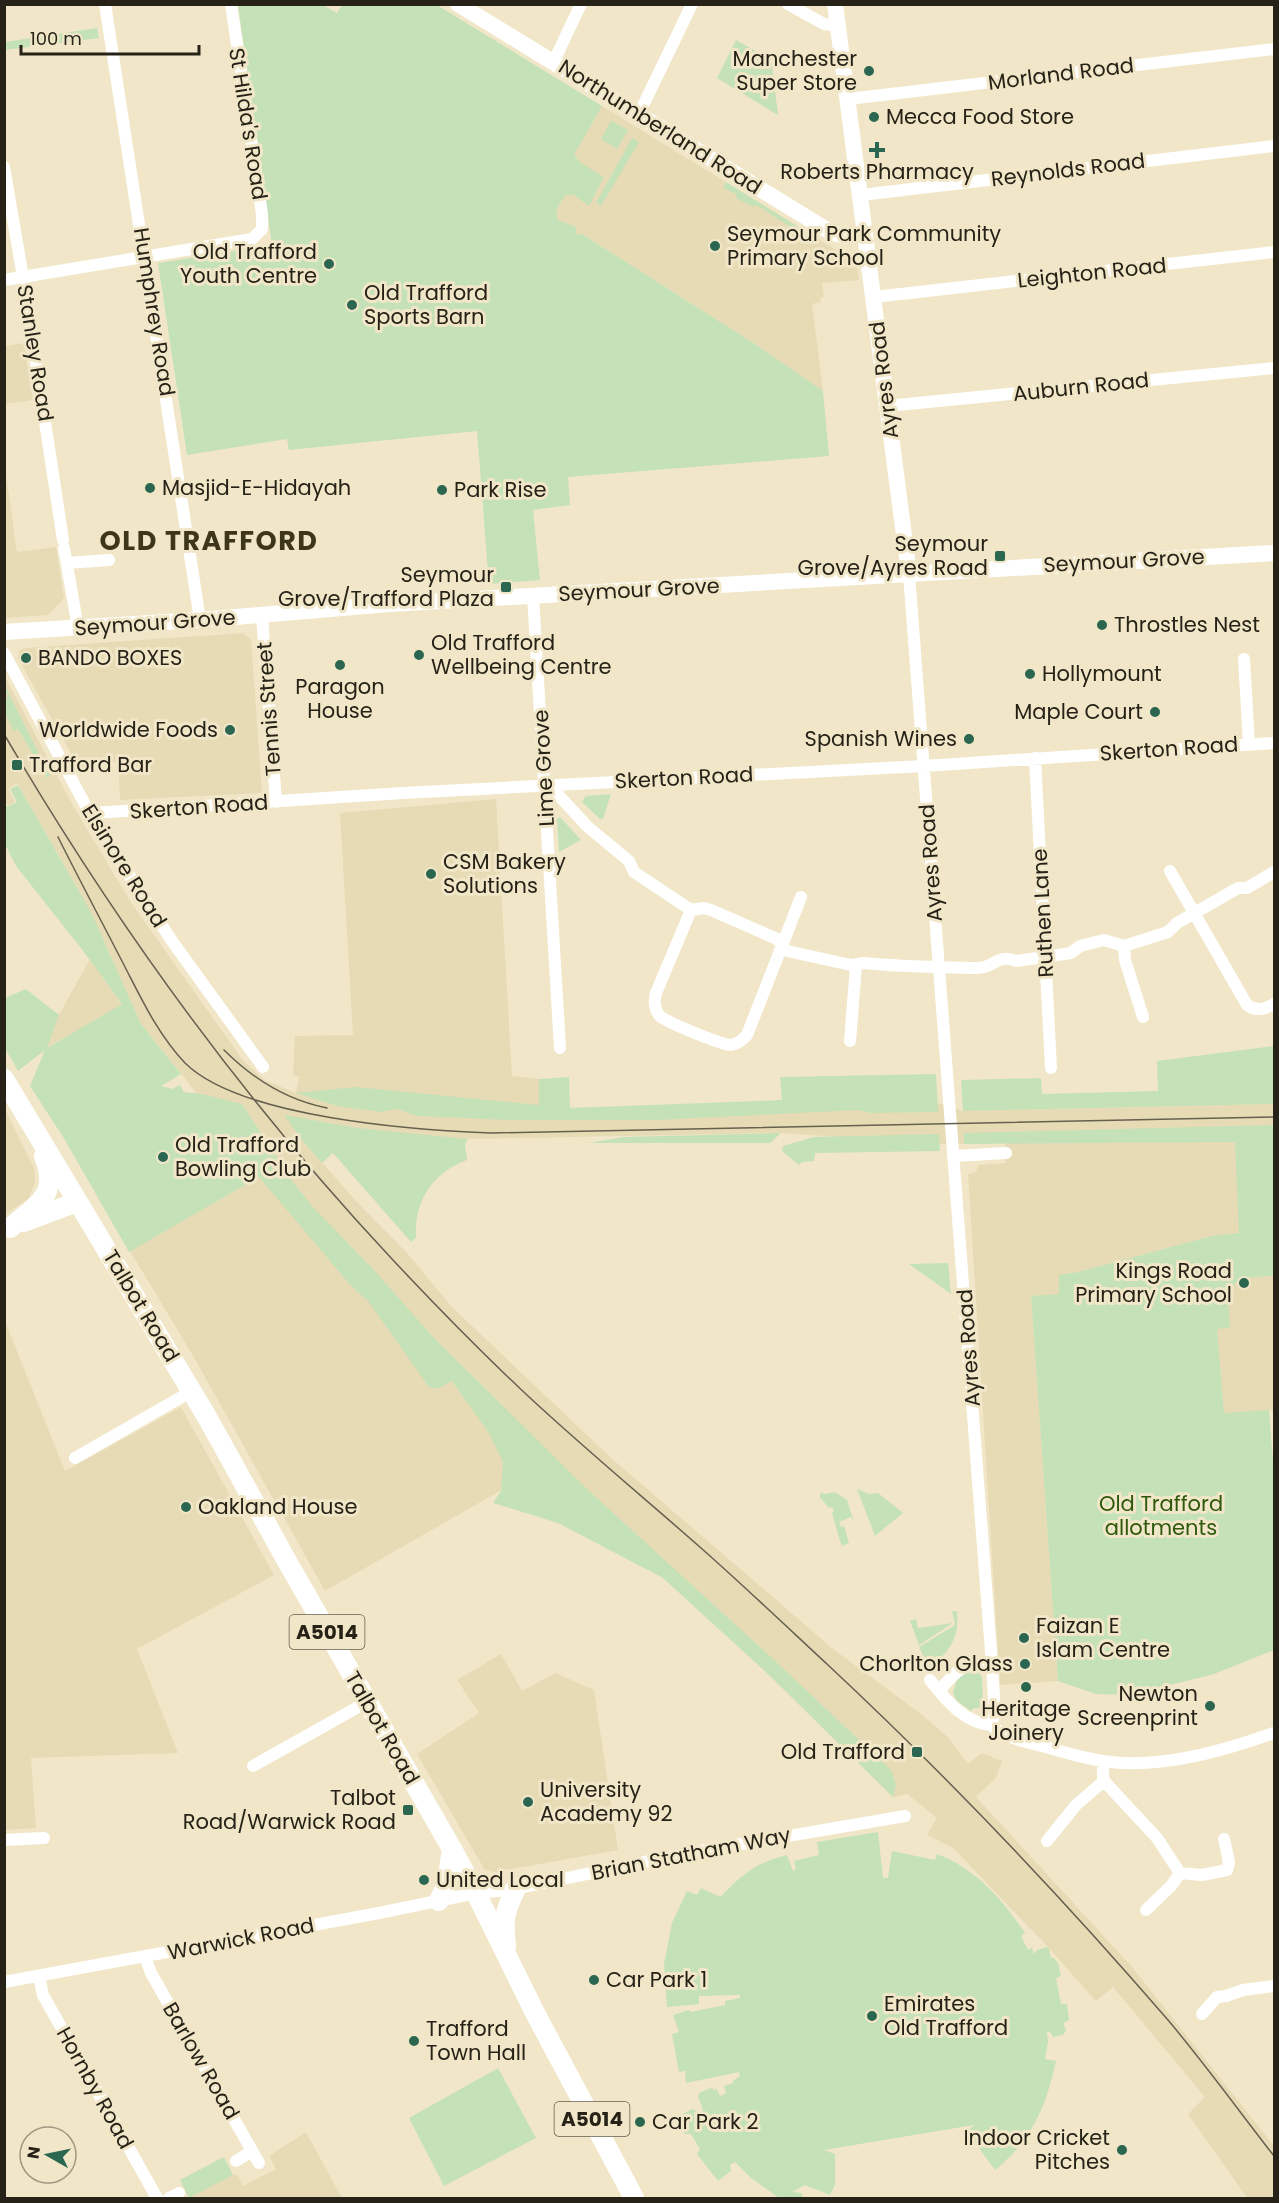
<svg xmlns="http://www.w3.org/2000/svg" width="1279" height="2203" font-family="Poppins,sans-serif">
<style>
.built{fill:#e7dbb5}
.green{fill:#c5e1b7}
.lines{fill:none;stroke-linecap:round;stroke-linejoin:round}
.street{stroke:#fff;stroke-width:12}
.secondary{stroke:#fff;stroke-width:16}
.primary{stroke:#fff;stroke-width:20}
.tram{stroke:#66604f;stroke-width:1.5}
.poi-dot{fill:#2b6650;stroke:#f1e7c8;stroke-width:2}
.labels{text-anchor:middle;stroke-width:6;stroke-linejoin:round;paint-order:stroke}
.shield{fill:#f1e7c8;stroke:#635d4c;stroke-width:1.5}
.shield-label{font-size:20px;font-weight:bold;fill:#262217}
.poi-label{font-size:21px;fill:#262217;stroke:#f1e7c8;text-anchor:start}
.street-label{font-size:21px;fill:#262217;stroke:#f1e7c8}
.park-label{font-size:21px;fill:#2e590d;stroke:#f1e7c8}
.district-label{font-size:27px;font-weight:bold;letter-spacing:1.5px;fill:#3e361b;stroke:#f1e7c8}
</style>
<rect width="100%" height="100%" fill="#f1e7c8"/>
<path class="built" d="M602,106L856,262L859,280L822,283L824,297L820,298L821,302L812,304L823,391L758,346L582,234L544,233L541,212Z
M24,343L33,400L5,404V346Z
M4,461L17,552L56,547L64,598L48,615L5,618Z
M243,633L251,639L262,793L120,800L118,762L96,763L80,770L18,658L19,651L24,648Z
M4,675L72,804L130,901L243,1060L266,1081L296,1093L299,1076L293,1075L295,1036L353,1035L340,813L496,799L512,1076L539,1079V1105L557,1108L938,1103L963,1111L1274,1104V1410L1224,1413L1209,1237L1078,1272L1059,1275V1294L1031,1296L1058,1681L1000,1685L968,1174L976,1172L978,1165L1006,1163L1005,1143L940,1144L781,1133L468,1139L465,1145L303,1141L357,1202L407,1253L452,1307L610,1457L833,1649L921,1714L949,1738L968,1764L982,1753L1002,1761L996,1778L976,1797L1132,1967L1274,2146V2198H1247L1188,2114L1205,2097L1113,1987L1096,2001L1046,1945L953,1848L927,1835L937,1818L907,1794L893,1797L768,1674L542,1467L325,1591L192,1354L130,1251L259,1177L199,1096L141,1024L91,912L17,783L8,789L15,802L8,806L5,801Z
M90,959L122,1005L46,1048L59,1015Z
M5,1109L34,1168L35,1181L29,1198L5,1214Z
M5,1321L65,1471L181,1407L274,1575L137,1649L178,1753L31,1758L36,1828L5,1830Z
M501,1654L522,1691L556,1673L594,1690L618,1850L495,1872L485,1870L482,1865L417,1754L479,1713L457,1680Z
M306,2132L342,2198H189L180,2180L224,2157L233,2175L237,2174L243,2186L276,2169L269,2156Z"/>
<path class="green" d="M238,5H323L337,13L342,5H437L602,106L574,155L581,163L604,177L589,206L574,195H566C560,203 553,210 558,220L576,227V234H582L758,346L823,391L829,456L568,477L570,505L533,510L540,580L489,584L477,431L289,450L287,439L187,455L158,263L272,245Z
M97,28L99,38L5,50V42Z
M736,40L770,59L772,65L778,115L717,78Z
M611,121L628,130L617,149L601,139Z
M632,138L639,142L601,206L596,203Z
M726,182L808,233L806,237L756,205L753,207L736,198V194L723,188Z
M4,684L50,776L47,778L18,729L14,731L5,714V700L8,697L5,691Z
M18,785L91,912L141,1024L181,1074L161,1086L172,1089L180,1085L184,1092L201,1094L242,1104L293,1182L312,1206L373,1269L434,1338L587,1489L773,1659L891,1770L896,1785L893,1797L768,1674L663,1578L558,1523L493,1503L501,1491L503,1462L489,1433L452,1381L437,1389L429,1387L368,1301L352,1287L259,1177L129,1252L65,1140L30,1086L45,1050L18,1071L5,1048V998L26,989L59,1015L47,1048L122,1004L84,952L16,866L5,844V804L7,807L17,802L10,789Z
M611,794L603,819H600L582,802L586,796Z
M560,817L581,840L559,852L557,819Z
M1274,1046V1104L963,1111L961,1080L1041,1078L1042,1094L1158,1091L1157,1061Z
M936,1074L938,1112L871,1113L858,1110L656,1120H508L417,1116L398,1109L381,1112L337,1106L296,1093L356,1087L539,1105V1079L569,1077L570,1108L782,1100L780,1077Z
M284,1115L357,1128L467,1139L465,1145L467,1160C432,1173 414,1201 416,1238L411,1242L333,1153L322,1163L302,1140Z
M1274,1125V1276C1228,1277 1226,1283 1230,1328L1217,1329L1224,1413L1269,1410L1274,1474V1650L1214,1674L1130,1695L1096,1694L1058,1681L1031,1296L1059,1294V1275L1078,1272L1212,1236L1239,1233L1235,1142L964,1144V1133Z
M781,1133L770,1143H589L623,1137Z
M939,1134L940,1151L815,1153L814,1161L802,1162L799,1165L782,1151L783,1146L814,1137Z
M948,1263L951,1294L909,1264Z
M857,1489L869,1494L878,1493L903,1513L875,1536Z
M822,1492L824,1494L835,1492L847,1500L854,1522L851,1517L839,1522L841,1527L844,1526L849,1543L842,1546L840,1541L832,1513L834,1511L832,1507L829,1508L819,1496Z
M952,1611H957C960,1636 950,1654 928,1666L919,1647L955,1625Z
M916,1619L918,1628L953,1623L919,1645L910,1621Z
M968,1671L978,1672L982,1677L983,1705L982,1708H974L971,1711L956,1700L953,1692L957,1679Z
M878,1832L883,1878H888L892,1851L935,1860L937,1854C976,1869 1002,1899 1025,1933L1021,1936L1028,1950L1032,1948L1034,1954L1037,1950L1047,1947L1049,1949L1051,1958H1054L1058,1963L1061,1976L1056,1978L1061,2004H1067L1069,2020L1063,2023L1066,2030L1063,2035L1053,2037L1050,2032H1047L1048,2042L1045,2059L1056,2061C1046,2107 1032,2140 995,2170L967,2132L974,2125L824,2150L835,2154V2185L830,2195L805,2185L792,2192L802,2193V2198H779L751,2178L735,2162L730,2165L731,2171L718,2181L697,2154L700,2149L691,2134H685L678,2116L693,2109L698,2112L703,2110L698,2096L700,2092L712,2088L714,2090L717,2089L720,2096L726,2093L724,2086L733,2083V2081L740,2076L739,2072L686,2083L685,2071L679,2072L672,2034L679,2032L673,2015L689,2010L691,2012L725,2005V2001L740,1998V1995L699,1996V2004L667,2007L664,1964L672,1923L687,1891L697,1895L701,1888L720,1897C744,1873 753,1864 787,1855L793,1871L796,1869L794,1861L819,1855L817,1842Z
M498,2068L536,2138L444,2186L409,2118Z
M224,2157L233,2175L189,2198L180,2180Z"/>
<g class="lines">
<path class="street" d="M105,4L200,620
M788,4L824,24L838,26
M554,61L581,4
M848,99L1274,49
M639,114L692,4
M4,167L23,277L63,540
M861,195L1274,146
M4,280L252,239L262,229V214L231,4
M874,297L1274,252
M887,406L1274,368
M64,548L78,628
M67,563L109,560
M909,574L992,1665L995,1713L991,1725
M533,596L560,1048
M262,616L276,802
M4,653L88,810L93,813L99,829L172,941L263,1067
M1244,659L1249,744
M1035,758L1051,1068
M550,786L588,827L629,861L634,872L691,910L704,908L711,910L777,939L787,951L851,965L864,963C902,967 939,967 977,968C994,969 996,953 1016,961L1071,953L1080,946L1104,940L1124,946L1168,932L1177,923L1238,888H1247L1274,872
M93,813L403,793L924,766L1274,743
M1170,871L1247,1005C1257,1012 1265,1009 1274,1004
M691,910L656,993C654,1000 654,1010 660,1016C666,1022 722,1045 731,1045C738,1044 742,1040 747,1035L801,897
M1124,946L1125,960L1143,1017
M850,1041L856,966
M954,1156L1006,1153
M75,1458L192,1391
M930,1680C946,1700 964,1723 991,1725
M939,1691C958,1669 961,1663 992,1665
M991,1725C1006,1739 1027,1742 1046,1747C1070,1754 1097,1762 1122,1763C1174,1765 1226,1750 1274,1733
M1103,1761V1776L1104,1781L1157,1838L1180,1873L1202,1875L1227,1870L1229,1862L1224,1839
M253,1766L367,1702
M4,1840L44,1838
M1047,1841L1076,1805L1104,1781
M1146,1910L1171,1886L1180,1873
M145,1957L151,1973L259,2163
M39,1976L43,1995L157,2198
M4,1982L379,1913L476,1893L508,1890L689,1853L905,1816
M1202,2014L1217,1997L1226,1996L1243,1990L1274,1986
M236,2161L252,2151
M169,2198L179,2193"/>
<path class="secondary" d="M458,4L832,233L847,236L865,234
M835,4L909,574
M4,632L200,620L389,604L1274,553"/>
<path class="primary" d="M4,1079L207,1417L288,1563L452,1849L476,1893L534,2011L634,2198
M24,1222L77,1202
M10,1228C37,1204 60,1196 44,1156
M439,1901L447,1883L452,1849
M506,1946C503,1917 504,1914 516,1888"/>
<path class="tram" d="M4,734C114,922 243,1100 392,1259C436,1306 481,1352 528,1396C584,1448 643,1497 701,1548C744,1586 786,1626 828,1665C948,1777 1061,1896 1168,2020C1205,2064 1239,2111 1274,2156
M58,837C80,881 103,924 125,967C142,1000 159,1036 185,1063C241,1118 414,1130 491,1133L1274,1117
M224,1050C253,1079 286,1100 327,1108"/>
</g>
<g class="poi-dot">
<circle cx="869" cy="71" r="6"/>
<circle cx="874" cy="117" r="6"/>
<path d="M874 141h6v6h6v6h-6v6h-6v-6h-6v-6h6z"/>
<circle cx="715" cy="246" r="6"/>
<circle cx="329" cy="264" r="6"/>
<circle cx="352" cy="305" r="6"/>
<circle cx="150" cy="488" r="6"/>
<circle cx="442" cy="490" r="6"/>
<rect x="994" y="550" width="12" height="12" rx="3"/>
<rect x="500" y="581" width="12" height="12" rx="3"/>
<circle cx="1102" cy="625" r="6"/>
<circle cx="419" cy="655" r="6"/>
<circle cx="26" cy="658" r="6"/>
<circle cx="340" cy="665" r="6"/>
<circle cx="1030" cy="674" r="6"/>
<circle cx="1155" cy="712" r="6"/>
<circle cx="230" cy="730" r="6"/>
<circle cx="969" cy="739" r="6"/>
<rect x="11" y="759" width="12" height="12" rx="3"/>
<circle cx="431" cy="874" r="6"/>
<circle cx="163" cy="1157" r="6"/>
<circle cx="1244" cy="1283" r="6"/>
<circle cx="186" cy="1507" r="6"/>
<circle cx="1024" cy="1638" r="6"/>
<circle cx="1025" cy="1664" r="6"/>
<circle cx="1026" cy="1687" r="6"/>
<circle cx="1210" cy="1706" r="6"/>
<rect x="911" y="1746" width="12" height="12" rx="3"/>
<circle cx="528" cy="1802" r="6"/>
<rect x="402" y="1804" width="12" height="12" rx="3"/>
<circle cx="424" cy="1880" r="6"/>
<circle cx="594" cy="1980" r="6"/>
<circle cx="872" cy="2016" r="6"/>
<circle cx="414" cy="2041" r="6"/>
<circle cx="640" cy="2122" r="6"/>
<circle cx="1122" cy="2150" r="6"/>
</g>
<g class="labels">
<g class="shield">
<rect x="289.5" y="1615" width="75" height="34" rx="4.5"/>
<rect x="554.5" y="2102" width="75" height="34" rx="4.5"/>
</g>
<g class="shield-label">
<text x="327" y="1639">A5014</text>
<text x="592" y="2126">A5014</text>
</g>
<g class="poi-label">
<text x="857" y="66" text-anchor="end">Manchester<tspan x="857" dy="24">Super Store</tspan></text>
<text x="886" y="124">Mecca Food Store</text>
<text x="877" y="179" text-anchor="middle">Roberts Pharmacy</text>
<text x="727" y="241">Seymour Park Community<tspan x="727" dy="24">Primary School</tspan></text>
<text x="317" y="259" text-anchor="end">Old Trafford<tspan x="317" dy="24">Youth Centre</tspan></text>
<text x="364" y="300">Old Trafford<tspan x="364" dy="24">Sports Barn</tspan></text>
<text x="162" y="495">Masjid-E-Hidayah</text>
<text x="454" y="497">Park Rise</text>
<text x="988" y="551" text-anchor="end">Seymour<tspan x="988" dy="24">Grove/Ayres Road</tspan></text>
<text x="494" y="582" text-anchor="end">Seymour<tspan x="494" dy="24">Grove/Trafford Plaza</tspan></text>
<text x="1114" y="632">Throstles Nest</text>
<text x="431" y="650">Old Trafford<tspan x="431" dy="24">Wellbeing Centre</tspan></text>
<text x="38" y="665">BANDO BOXES</text>
<text x="1042" y="681">Hollymount</text>
<text x="340" y="694" text-anchor="middle">Paragon<tspan x="340" dy="24">House</tspan></text>
<text x="1143" y="719" text-anchor="end">Maple Court</text>
<text x="218" y="737" text-anchor="end">Worldwide Foods</text>
<text x="957" y="746" text-anchor="end">Spanish Wines</text>
<text x="29" y="772">Trafford Bar</text>
<text x="443" y="869">CSM Bakery<tspan x="443" dy="24">Solutions</tspan></text>
<text x="175" y="1152">Old Trafford<tspan x="175" dy="24">Bowling Club</tspan></text>
<text x="1232" y="1278" text-anchor="end">Kings Road<tspan x="1232" dy="24">Primary School</tspan></text>
<text x="198" y="1514">Oakland House</text>
<text x="1036" y="1633">Faizan E<tspan x="1036" dy="24">Islam Centre</tspan></text>
<text x="1013" y="1671" text-anchor="end">Chorlton Glass</text>
<text x="1198" y="1701" text-anchor="end">Newton<tspan x="1198" dy="24">Screenprint</tspan></text>
<text x="1026" y="1716" text-anchor="middle">Heritage<tspan x="1026" dy="24">Joinery</tspan></text>
<text x="905" y="1759" text-anchor="end">Old Trafford</text>
<text x="540" y="1797">University<tspan x="540" dy="24">Academy 92</tspan></text>
<text x="396" y="1805" text-anchor="end">Talbot<tspan x="396" dy="24">Road/Warwick Road</tspan></text>
<text x="436" y="1887">United Local</text>
<text x="606" y="1987">Car Park 1</text>
<text x="884" y="2011">Emirates<tspan x="884" dy="24">Old Trafford</tspan></text>
<text x="426" y="2036">Trafford<tspan x="426" dy="24">Town Hall</tspan></text>
<text x="652" y="2129">Car Park 2</text>
<text x="1110" y="2145" text-anchor="end">Indoor Cricket<tspan x="1110" dy="24">Pitches</tspan></text>
</g>
<g class="street-label">
<text transform="translate(1061 74) rotate(-7)" y="7">Morland Road</text>
<text transform="translate(248 124) rotate(81)" y="7">St Hilda's Road</text>
<text transform="translate(660 127) rotate(32)" y="7">Northumberland Road</text>
<text transform="translate(1068 170) rotate(-7)" y="7">Reynolds Road</text>
<text transform="translate(1092 273) rotate(-6)" y="7">Leighton Road</text>
<text transform="translate(154 312) rotate(81)" y="7">Humphrey Road</text>
<text transform="translate(35 353) rotate(81)" y="7">Stanley Road</text>
<text transform="translate(884 380) rotate(-97)" y="7">Ayres Road</text>
<text transform="translate(1081 387) rotate(-6)" y="7">Auburn Road</text>
<text transform="translate(1124 561) rotate(-3)" y="7">Seymour Grove</text>
<text transform="translate(639 590) rotate(-3)" y="7">Seymour Grove</text>
<text transform="translate(155 623) rotate(-4)" y="7">Seymour Grove</text>
<text transform="translate(269 709) rotate(-94)" y="7">Tennis Street</text>
<text transform="translate(1169 749) rotate(-4)" y="7">Skerton Road</text>
<text transform="translate(544 768) rotate(-93)" y="7">Lime Grove</text>
<text transform="translate(684 778) rotate(-3)" y="7">Skerton Road</text>
<text transform="translate(199 807) rotate(-4)" y="7">Skerton Road</text>
<text transform="translate(931 863) rotate(-94)" y="7">Ayres Road</text>
<text transform="translate(124 866) rotate(58)" y="7">Elsinore Road</text>
<text transform="translate(1043 913) rotate(-93)" y="7">Ruthen Lane</text>
<text transform="translate(141 1306) rotate(59)" y="7">Talbot Road</text>
<text transform="translate(969 1348) rotate(-94)" y="7">Ayres Road</text>
<text transform="translate(382 1728) rotate(60)" y="7">Talbot Road</text>
<text transform="translate(691 1854) rotate(-11)" y="7">Brian Statham Way</text>
<text transform="translate(241 1939) rotate(-11)" y="7">Warwick Road</text>
<text transform="translate(201 2061) rotate(60)" y="7">Barlow Road</text>
<text transform="translate(95 2088) rotate(61)" y="7">Hornby Road</text>
</g>
<g class="park-label">
<text x="1161" y="1511">Old Trafford<tspan x="1161" dy="24">allotments</tspan></text>
</g>
<g class="district-label">
<text x="209" y="550">OLD TRAFFORD</text>
</g>
</g>
<rect width="1279" height="2203" fill="none" stroke="#262217" stroke-width="12"/>
<g transform="translate(48 2155) rotate(279)"><circle r="28" fill="#f1e7c8" stroke="#a09881" stroke-width="1.5"/>
<path d="M0-4.5L10 22L0 15L-10 22Z" fill="#2b6650"/>
<text y="-9" font-size="16" font-weight="bold" text-anchor="middle" fill="#262217">N</text>
</g>
<path d="M21 45v9h178v-9" fill="none" stroke="#262217" stroke-width="3"/>
<text x="30" y="45" font-size="18" fill="#262217" stroke="#f1e7c8" stroke-width="4.5" paint-order="stroke">100 m</text>
</svg>
